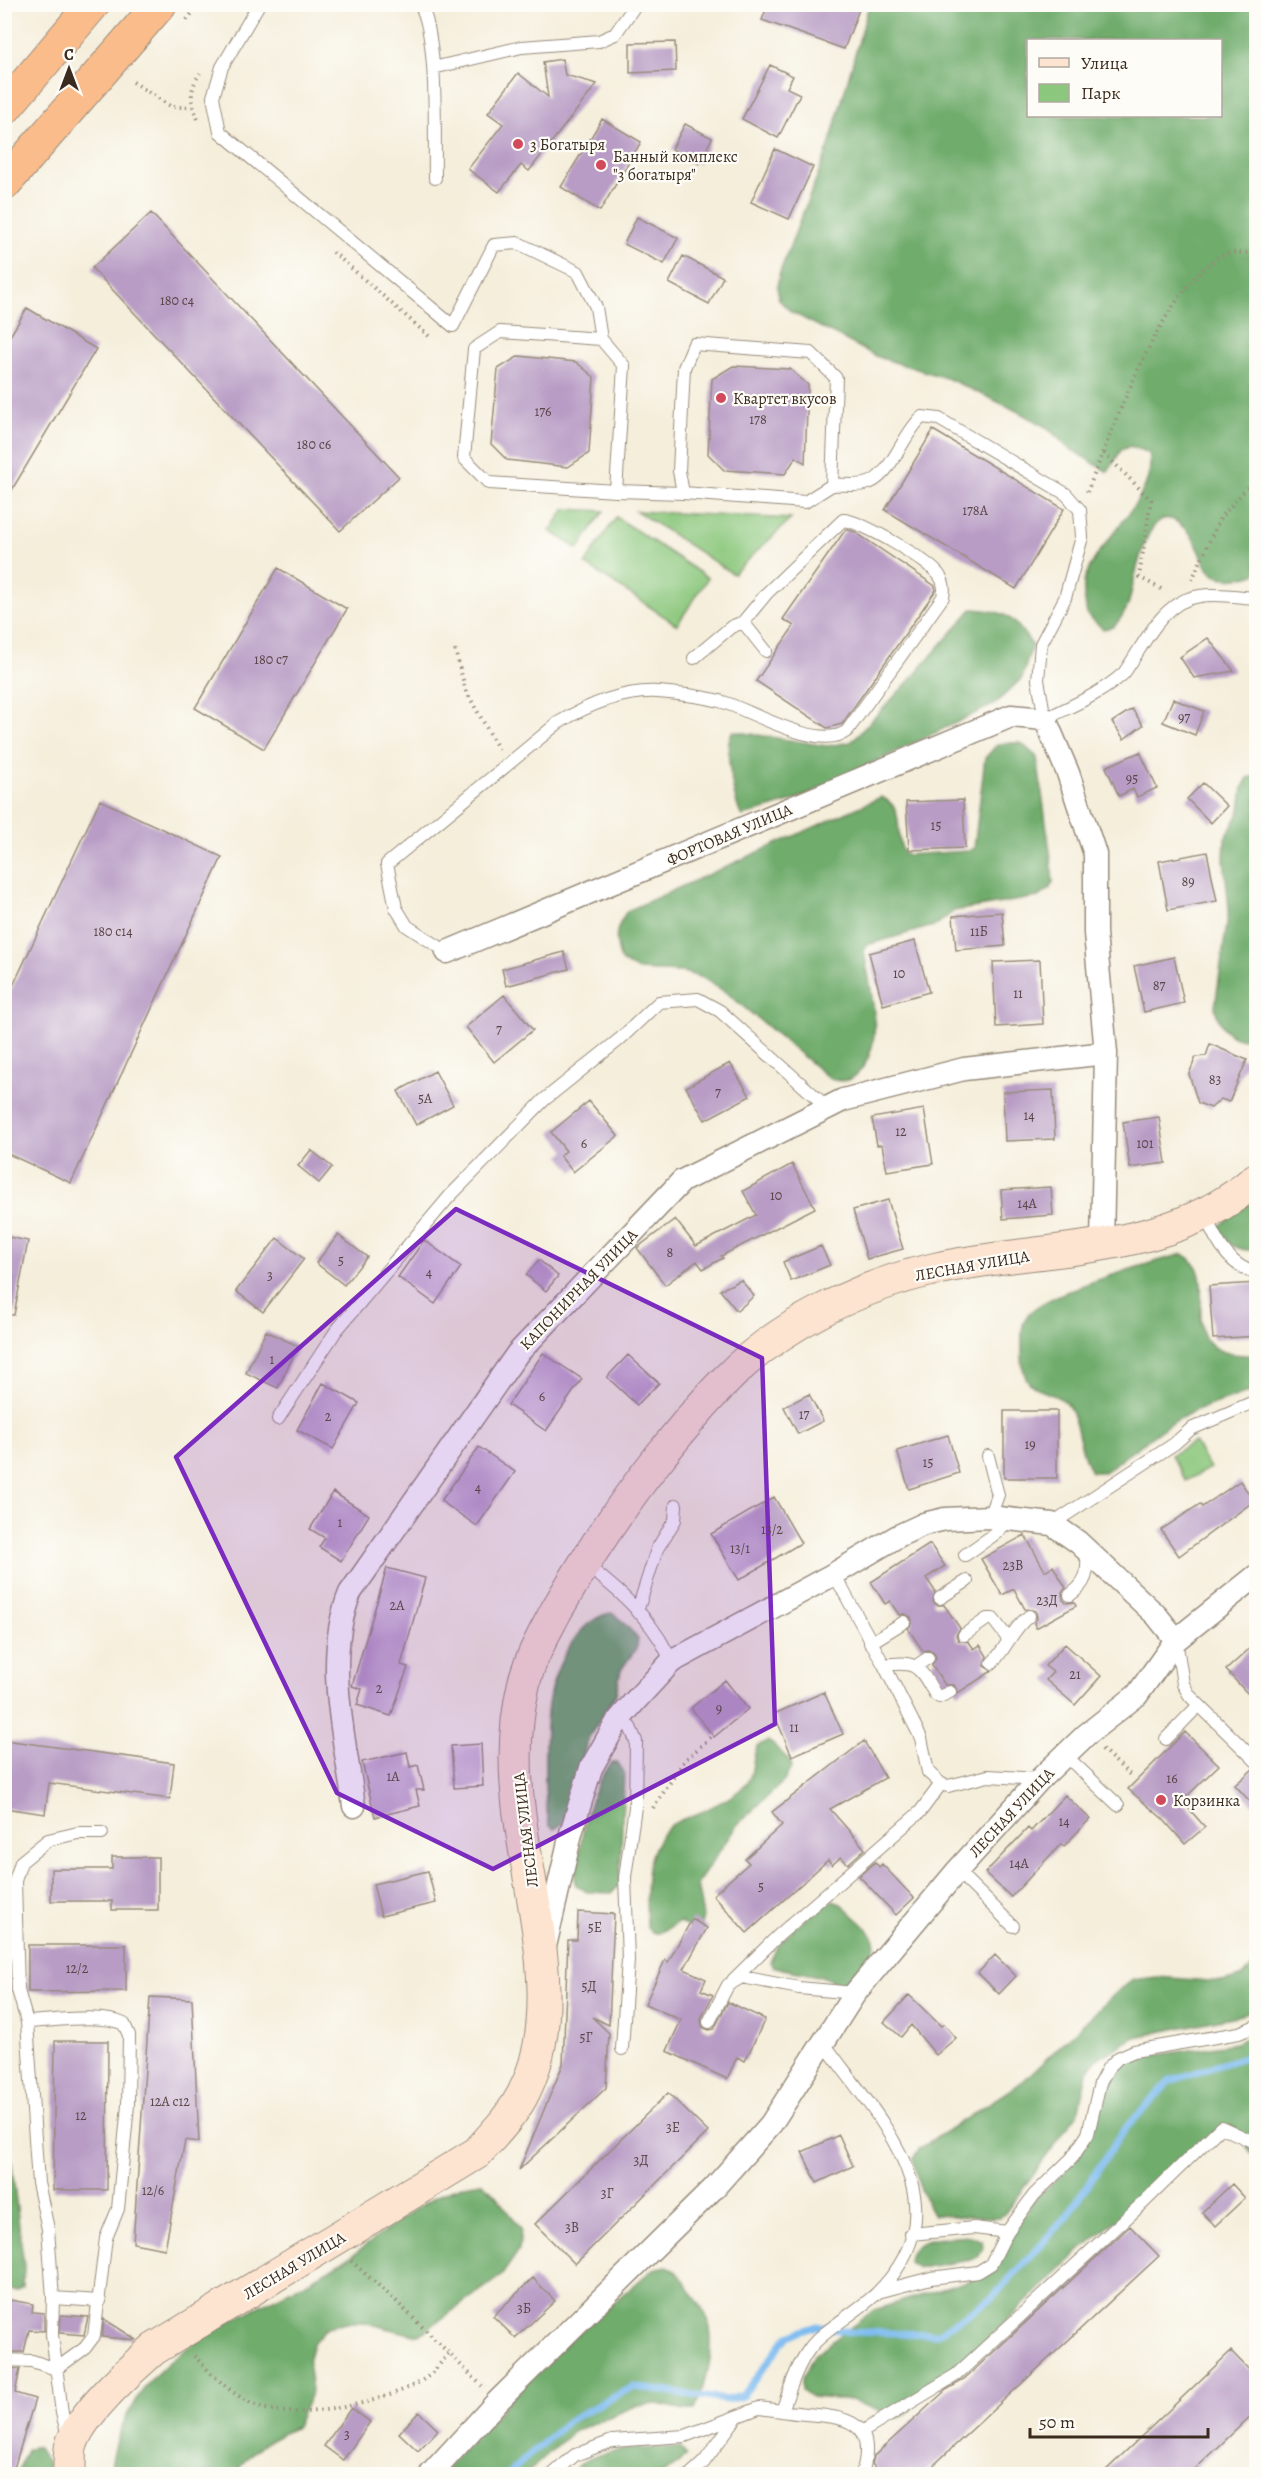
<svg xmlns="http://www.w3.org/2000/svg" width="1261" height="2479" font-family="Alegreya,serif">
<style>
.green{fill:#8bc77d;stroke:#63784e;stroke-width:1.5}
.forest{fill:#70ac6c;stroke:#566b45;stroke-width:1.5;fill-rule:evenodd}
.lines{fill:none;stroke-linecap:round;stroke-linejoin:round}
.stream{stroke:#7dbbf0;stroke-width:7}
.building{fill:#b89cc5}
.lane-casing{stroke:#988c7c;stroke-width:14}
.street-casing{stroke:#988c7c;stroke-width:25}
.secondary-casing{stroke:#988c7c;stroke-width:34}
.highway-casing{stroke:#988c7c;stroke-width:35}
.path{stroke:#988c7c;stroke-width:4;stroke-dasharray:1.5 4.5;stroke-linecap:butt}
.lane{stroke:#fff;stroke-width:12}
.street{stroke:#fff;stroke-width:22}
.secondary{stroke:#fde4d1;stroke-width:32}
.highway{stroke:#fabc8b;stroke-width:33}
.marked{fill:#7b2cbf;fill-opacity:0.2;stroke:#7b2cbf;stroke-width:4.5;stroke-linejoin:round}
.poi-dot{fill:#d1495b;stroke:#fdfcf7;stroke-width:2}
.labels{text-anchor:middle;stroke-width:4.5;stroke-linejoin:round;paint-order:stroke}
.number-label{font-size:14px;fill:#5a4648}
.poi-label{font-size:16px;fill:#3b2a1e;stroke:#fdfcf7;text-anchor:start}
.street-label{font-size:16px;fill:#3b2a1e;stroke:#fdfcf7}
</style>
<rect width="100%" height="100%" fill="#fdfcf7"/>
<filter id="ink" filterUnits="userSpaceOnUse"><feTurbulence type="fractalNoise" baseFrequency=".0167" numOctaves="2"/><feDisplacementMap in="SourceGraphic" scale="12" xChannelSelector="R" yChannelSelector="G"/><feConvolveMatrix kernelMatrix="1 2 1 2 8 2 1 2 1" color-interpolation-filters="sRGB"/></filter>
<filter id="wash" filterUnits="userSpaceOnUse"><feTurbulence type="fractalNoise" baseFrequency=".008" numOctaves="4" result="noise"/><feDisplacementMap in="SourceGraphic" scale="24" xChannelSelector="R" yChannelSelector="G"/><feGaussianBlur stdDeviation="1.35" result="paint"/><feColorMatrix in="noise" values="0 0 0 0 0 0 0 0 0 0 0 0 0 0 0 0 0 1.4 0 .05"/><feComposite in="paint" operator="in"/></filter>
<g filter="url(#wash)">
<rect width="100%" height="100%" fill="#f5eedb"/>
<path class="green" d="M565,509L604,511L578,549L550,531Z
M636,511L791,519L733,574Z
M616,517L708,578L677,625L585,564Z
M1194,1442L1210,1468L1186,1481L1171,1455Z"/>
<path class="forest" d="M869,5H1256V574C1189,593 1215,547 1177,522C1145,500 1134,587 1128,605C1125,613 1119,621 1113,627L1103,629L1087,615C1086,605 1081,589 1085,578C1100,537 1159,497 1149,453L1130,446L1121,450L1108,472L1067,447L1048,428L1011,408L949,379L878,357L791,312L779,300L777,286L780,272L829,146ZM1028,40H1220V116H1028Z
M972,609C1008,611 1012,616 1032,645L1022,678L995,704L796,800L743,816L740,813C734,797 722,743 733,731L827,746L851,742L911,679Z
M1004,743H1021L1037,757L1051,859L1053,882L1050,889L1038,897L954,911L936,925L867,945L864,950C869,988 888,1041 858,1073C850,1082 841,1083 829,1078L727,993L703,978L683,972L637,970L621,961C614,938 614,931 627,911L881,797C908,808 892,835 905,855L969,851L974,848L985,758L996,746Z
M1256,776V1037C1234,1044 1219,1029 1215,1007L1229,908L1224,859L1225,839L1240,811L1243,787L1248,778Z
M1256,1199V1250C1240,1252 1221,1243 1219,1226Z
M1183,1254C1231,1278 1158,1359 1256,1355V1390L1196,1410L1168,1425L1104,1472H1091C1079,1452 1080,1427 1069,1407C1060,1392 1039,1395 1028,1381C1022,1373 1022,1360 1022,1350C1022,1338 1020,1326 1028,1315C1043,1293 1153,1262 1183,1254Z
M611,1613L616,1615L638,1638L637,1647L621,1670L616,1694L589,1737L562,1824L554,1829L550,1826C542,1802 544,1715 551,1689C559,1660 579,1619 611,1613Z
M769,1741L789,1760L791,1768L784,1781L737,1825L697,1884L703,1917L701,1926L695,1930L679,1922L659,1933H652L647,1928C646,1894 641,1852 669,1827C676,1820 690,1817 699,1813C715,1805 733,1798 746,1784C755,1774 751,1757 758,1745Z
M611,1763H618L624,1772L620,1877L618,1886L611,1893L587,1892L575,1884V1876C582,1839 586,1793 611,1763Z
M833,1900C841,1902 849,1911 855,1917C891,1946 871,1956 848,1986L843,1987L824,1977L773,1967L770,1962C782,1932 808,1918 833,1900Z
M1256,1962V2007L1242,2015L1135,2037L1097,2059L1087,2073L1078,2113L1005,2213L999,2218L933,2215L919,2185L913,2159L919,2149L1022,2082L1117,1992L1133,1980L1157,1977L1223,1982L1244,1976Z
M1256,2033V2159L1231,2126L1084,2247L962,2363L926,2390L908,2413L899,2418L850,2400L811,2397L802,2390V2379L814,2355L874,2310L984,2276C1003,2254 1013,2226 1032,2203C1045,2187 1070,2170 1079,2153C1097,2119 1089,2083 1126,2060L1236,2043Z
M5,2109L24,2267L23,2287L17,2291L5,2290Z
M481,2182L494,2193L521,2228L519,2250L502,2275L422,2333L414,2335L363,2322H345L326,2328L313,2343L308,2361L312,2391L296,2427C271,2439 249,2449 236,2474H110C125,2342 255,2319 348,2258C389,2231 430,2188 481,2182Z
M971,2236L982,2241L983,2247L978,2257L971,2260L918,2268L908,2262C909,2234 952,2238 971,2236Z
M667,2266C679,2271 684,2280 691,2292C696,2299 702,2307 706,2315C718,2342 707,2385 694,2410H685L657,2404L636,2406L572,2432L526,2474H441L545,2362L653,2269Z
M32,2447H37L47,2461L49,2474H17L27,2449Z
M680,2447L686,2455L679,2463L662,2474H570C594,2444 644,2450 680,2447Z"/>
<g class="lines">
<path class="stream" d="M508,2474L569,2420L633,2387L727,2400L742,2396L788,2336L817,2326L851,2332L937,2334L992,2298L1068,2215L1123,2131L1170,2081L1256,2053"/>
</g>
<g id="blocks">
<path class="building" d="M768,4H861L844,49L762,20Z
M675,42L676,71L630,73V43Z
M562,59L565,75L597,84L529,171L521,165L499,192L468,169L503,124L488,113L518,73L548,97L543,62Z
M770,65L793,76L787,88L800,94L778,138L742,119Z
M602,119L641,142L600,211L561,187Z
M685,124L712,138L699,164L672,149Z
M775,149L813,167L789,219L751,202Z
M151,213L399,477L340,531L92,268Z
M637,217L678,238L664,264L624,244Z
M683,256L723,277L709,304L669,283Z
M27,308L96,349L4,503V346Z
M519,356L576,362L594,377L589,453L568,467L507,460L491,444L498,369Z
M733,366L790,369L808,385L805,463L796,457L785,474L724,470L708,454L712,379Z
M933,430L1064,509L1016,589L885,510Z
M846,529L855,532L935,586L936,590L842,724L827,728L756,681L794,626L783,619Z
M278,568L347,609L264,749L195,708Z
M1208,638L1234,671L1194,678L1180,657Z
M1173,699L1204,711L1195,735L1163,722Z
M1132,709L1143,725L1124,739L1112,722Z
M1140,752L1157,788L1137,797L1133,789L1119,796L1106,767Z
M1203,783L1227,806L1211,823L1187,799Z
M100,800L222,857L71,1183L4,1152V1005Z
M963,800L965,848L909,850L906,802Z
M1207,852L1217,901L1168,910L1159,861Z
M1002,912L1005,946L956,950L953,916Z
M915,941L929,992L883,1005L869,953Z
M564,952L569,969L506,986L502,969Z
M1174,957L1184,1003L1144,1012L1134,966Z
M1040,960L1043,1024L996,1027L993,962Z
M504,995L533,1030L494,1062L466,1027Z
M1210,1044L1247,1060L1229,1102L1221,1099L1211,1108L1198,1103L1189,1074L1196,1057L1206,1056Z
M730,1063L750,1096L705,1120L686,1087Z
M435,1071L453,1105L416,1125L398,1091Z
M1053,1090L1055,1139L1005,1141L1003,1092Z
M589,1101L618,1136L573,1172L560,1156L566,1151L551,1132Z
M924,1109L933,1164L887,1171L882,1145H877L872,1118Z
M1159,1117L1166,1163L1130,1168L1123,1122Z
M311,1150L332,1167L319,1183L298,1166Z
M792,1164L815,1208L721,1256L723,1258L703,1269L697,1261L665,1285L637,1248L675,1219L696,1246L756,1215L743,1191Z
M1051,1187L1053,1215L1003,1219L1001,1190Z
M888,1200L903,1249L867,1259L853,1210Z
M338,1235L367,1257L344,1285L316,1263Z
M4,1236L28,1241L14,1315H4Z
M277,1238L304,1259L263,1312L236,1291Z
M424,1240L461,1267L435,1304L398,1277Z
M821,1246L830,1265L791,1281L783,1262Z
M539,1260L558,1276L546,1291L526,1275Z
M741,1280L754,1296L737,1311L720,1290Z
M1257,1283V1336L1213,1339L1209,1286Z
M266,1331L298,1346L278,1388L246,1373Z
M543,1353L582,1379L546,1431L508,1405Z
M628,1355L659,1383L637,1405L607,1377Z
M323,1383L359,1403L333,1449L297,1430Z
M809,1394L823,1421L798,1434L784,1407Z
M1004,1411H1057V1478H1004Z
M948,1435L959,1473L909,1489L897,1451Z
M479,1447L515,1472L477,1526L441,1501Z
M1240,1481L1254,1501L1179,1556L1161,1530L1200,1504L1202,1507Z
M333,1492L369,1515L341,1561L319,1547L325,1538L310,1529Z
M774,1497L801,1543L739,1580L711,1534Z
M1025,1535L1045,1571L1053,1566L1066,1588L1062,1592L1063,1600L1067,1603L1074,1602L1076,1606L1036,1628L1034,1623L1037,1618L1036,1611L1025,1609L1014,1589L1002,1595L981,1559Z
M930,1544L945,1566L926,1578L935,1591L933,1602L937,1605H944L960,1628L956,1635L958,1640L969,1642L974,1649L980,1645L987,1656L984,1666L992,1671L958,1693L954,1685H945L932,1665L936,1658L934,1653L928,1650L923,1651L908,1629L912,1622L911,1617L904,1614L899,1615L890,1601L885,1604L871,1582Z
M387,1568L425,1578L401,1665L408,1667L391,1716L357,1705L362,1689L352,1686Z
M1257,1642V1684L1247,1693L1226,1670Z
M1065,1644L1101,1676L1075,1705L1046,1680L1053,1672L1045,1666Z
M725,1680L748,1709L714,1737L691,1708Z
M824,1692L843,1734L792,1756L774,1714Z
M1185,1732L1219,1765L1182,1801L1205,1827L1185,1844L1163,1819L1128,1789Z
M4,1740L174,1763L170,1799L49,1783L45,1814L4,1808Z
M864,1741L885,1778L830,1809L865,1849L848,1864L841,1857L832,1865L828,1860L747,1933L713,1895L749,1863L745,1859L782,1825L772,1812Z
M481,1744L483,1786L454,1788L451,1746Z
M407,1752L410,1767L418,1765L424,1790H416L420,1806L375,1817L362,1762Z
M1253,1769H1257V1809L1235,1785Z
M1065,1795L1090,1819L1064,1846L1061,1844L1011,1897L985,1873L1028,1828L1031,1831Z
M112,1857H158V1910H112V1901H51V1869H112Z
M875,1862L879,1867L882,1864L914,1898L896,1915L859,1876Z
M428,1871L436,1903L381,1916L373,1884Z
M578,1912L614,1914L609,2025L592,2017L609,2033L606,2088L519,2170L563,2064L568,1940H577Z
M692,1919L707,1928L684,1969L706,1979L701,1990L713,1995L701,2019L702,2027L709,2030L714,2029L728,2002L765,2019L745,2061L737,2057L727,2079L667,2051L681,2020L645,2004L665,1960L668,1962Z
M28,1945H126V1991L28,1992Z
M995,1955L1016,1976L999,1994L978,1973Z
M909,1995L941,2026L944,2024L956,2038L936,2055L911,2025L901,2037L884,2022Z
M150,1997L192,1999L199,2142L185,2140L165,2249L133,2243Z
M55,2041H108L107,2190H53Z
M668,2093L708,2132L575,2264L535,2224Z
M839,2135L853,2166L817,2183L802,2152Z
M1232,2184L1245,2198L1215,2226L1202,2212Z
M1130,2226L1159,2256L923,2475H882L872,2464L874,2456L946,2390L962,2381Z
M533,2278L555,2301L515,2338L493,2316Z
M4,2299L33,2304L32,2312L44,2313V2331L29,2330L24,2352H4Z
M61,2315L88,2317L84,2335L60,2333Z
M104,2319L137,2340L102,2337Z
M1231,2351L1257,2378V2410L1189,2475H1101Z
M4,2368L20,2369L15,2393L35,2399L12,2475H4Z
M351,2408L370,2422L343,2460L324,2446Z
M419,2412L438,2430L418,2451L399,2433Z"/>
</g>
</g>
<g filter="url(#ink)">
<use href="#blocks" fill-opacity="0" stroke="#988c7c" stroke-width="1.5"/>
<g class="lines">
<g class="lane-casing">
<path id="lane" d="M259,4L222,67L213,97L220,132L453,326L494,245L518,243L578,272L596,307L601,339L624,366L616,491L489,483L464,458L474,349L500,332L601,339
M420,4C439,37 434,138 435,178
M433,68L522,47L599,41L615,34L636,4
M694,344L811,353L836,378L832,485L805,502L683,493L679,471L684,368Z
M832,485C842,484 855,486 865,484C891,479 902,434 922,417L939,419L1066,494L1080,510L1082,537L1065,598L1041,644L1038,680L1045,719C1073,705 1101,694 1124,673C1145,644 1161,601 1200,596C1218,593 1239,597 1256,598
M616,491L683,493
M694,658L731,627L743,622
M447,952L407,926L396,908L387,864L558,723C588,705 622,690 658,692C679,694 706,696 726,703C755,713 820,751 847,731L943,597C945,588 944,582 939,575C929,561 860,520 843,520L767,593L743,622L766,651
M1205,1214C1214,1238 1229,1267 1256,1273
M278,1419L336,1331L449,1197L544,1100L620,1039L659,1002L698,999L720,1011L828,1108
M988,1456L998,1495L990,1517
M1052,1524L1174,1444L1191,1429L1256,1401
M965,1555L995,1534L1010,1519
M586,1565C618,1589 657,1623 671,1662
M834,1574L884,1665L921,1738L928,1772L941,1784L948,1786L988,1776L1040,1779
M1070,1595C1087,1583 1088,1573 1087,1553
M940,1598L967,1581
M637,1612L657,1549L675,1520L676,1505
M964,1635L987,1619H993L1009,1640
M1176,1640L1183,1684L1190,1696L1256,1761
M870,1643L904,1622
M992,1663C1007,1648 1012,1629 1029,1616
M884,1665C917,1660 919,1667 935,1694L939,1697L950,1692
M916,1666L928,1658
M617,1722L630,1727L636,1741L635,1807L625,1877L628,1960L622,2049
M1166,1739L1199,1705
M1064,1754L1118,1805
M957,1871L1013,1926
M733,1980L779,1935L920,1812L941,1784
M709,2022L728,1985L742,1977L799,1988L855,1993
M911,2234L974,2228L1007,2232
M878,2292L931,2278L978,2272L991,2264L1007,2232L1034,2195L1072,2158L1088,2134L1100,2083L1108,2068L1118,2058L1134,2051L1239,2033L1256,2026
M53,2298L100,2301
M4,2360L32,2361L56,2369L85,2348L94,2336L106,2238L118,2209L128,2105L129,2035L124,2024C100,2013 54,2021 27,2022
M782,2411C826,2419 882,2407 862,2474
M862,2432L956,2375L1144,2202L1221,2127L1256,2143
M68,2436L62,2413L52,2335L53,2298L48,2229L38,2183L27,2022L18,1990L15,1881L21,1862L48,1840L78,1833H102
M553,2474L575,2455L612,2441L685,2436L759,2408L782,2411C790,2389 796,2367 810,2348C822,2331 860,2310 877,2293C967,2203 878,2119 823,2042
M691,2474L704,2462L736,2418"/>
</g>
<g class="street-casing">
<path id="street" d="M447,952L1011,716L1045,719L1068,773L1095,854V933L1106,1053L1102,1244
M354,1806C345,1738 323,1659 350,1593L517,1354L682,1181L843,1100L964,1069L1106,1053
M546,1942L571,1833L591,1768L617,1722L635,1701L671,1662L834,1574L898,1536L924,1524L945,1519L990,1517L1052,1524L1078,1542L1157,1616L1176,1640
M431,2474L497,2402L714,2188L771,2124L855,1993L957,1871L1040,1779L1086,1735L1137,1695L1176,1640L1256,1576"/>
</g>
<g class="secondary-casing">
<path id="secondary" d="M69,2474C70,2466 69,2454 71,2446C80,2414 129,2371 154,2349L477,2153C493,2135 510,2118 522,2096C570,2007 524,1885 517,1791C514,1756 516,1717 524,1683C530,1658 544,1634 556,1611C587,1557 622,1504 661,1455C682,1429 703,1402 727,1379C779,1325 862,1285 935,1269C1042,1245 1169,1257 1256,1179"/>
</g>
<g class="highway-casing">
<path id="highway" d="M4,109L93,4
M4,184L160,4"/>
</g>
<path class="path" d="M187,20L199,4
M133,82L172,107H192
M198,119C190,101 189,90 200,73
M333,252L431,338
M1104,453L1151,500L1139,577L1165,591
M1087,492C1114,428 1160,291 1221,256C1228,252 1248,252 1256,254
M1192,580L1220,518L1256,478
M455,650L466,691L499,750
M1102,1749L1130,1775
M653,1808L685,1760L711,1737
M351,2261L396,2301L482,2386
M194,2356C214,2376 235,2399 263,2408C302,2421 394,2401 427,2377C435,2371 442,2361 449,2353"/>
<use href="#lane" class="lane"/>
<use href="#street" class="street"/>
<use href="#secondary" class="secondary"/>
<use href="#highway" class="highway"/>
</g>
</g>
<path class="marked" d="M456,1209L762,1358L775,1724L493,1869L337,1793L176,1457Z"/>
<g class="poi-dot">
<circle cx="518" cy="144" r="6"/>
<circle cx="601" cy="165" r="6"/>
<circle cx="721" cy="398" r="6"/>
<circle cx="1161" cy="1800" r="6"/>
</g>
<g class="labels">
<g class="number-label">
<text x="177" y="305">180 с4</text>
<text x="543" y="416">176</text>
<text x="758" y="424">178</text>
<text x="314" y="449">180 с6</text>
<text x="975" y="515">178А</text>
<text x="271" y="664">180 с7</text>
<text x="1184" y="722">97</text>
<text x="1132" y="783">95</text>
<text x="936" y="830">15</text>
<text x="1188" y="886">89</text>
<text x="113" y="936">180 с14</text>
<text x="979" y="936">11Б</text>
<text x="899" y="978">10</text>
<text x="1159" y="990">87</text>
<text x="1018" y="998">11</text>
<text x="499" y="1034">7</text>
<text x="1215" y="1084">83</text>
<text x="718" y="1097">7</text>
<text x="425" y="1103">5А</text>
<text x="1029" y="1120">14</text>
<text x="901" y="1136">12</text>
<text x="584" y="1148">6</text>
<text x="1145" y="1148">101</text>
<text x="776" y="1200">10</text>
<text x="1027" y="1208">14А</text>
<text x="670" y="1257">8</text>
<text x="341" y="1265">5</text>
<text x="429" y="1277">4</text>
<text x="270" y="1280">3</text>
<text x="272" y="1364">1</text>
<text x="542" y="1401">6</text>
<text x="804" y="1419">17</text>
<text x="328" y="1421">2</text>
<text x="1030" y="1449">19</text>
<text x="928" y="1467">15</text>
<text x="478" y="1492">4</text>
<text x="340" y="1527">1</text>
<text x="772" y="1534">13/2</text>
<text x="740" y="1553">13/1</text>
<text x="1013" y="1570">23В</text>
<text x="1047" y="1605">23Д</text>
<text x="397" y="1610">2А</text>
<text x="1075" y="1679">21</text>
<text x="379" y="1693">2</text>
<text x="719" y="1713">9</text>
<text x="794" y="1732">11</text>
<text x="393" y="1781">1А</text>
<text x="1172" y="1783">16</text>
<text x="1064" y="1826">14</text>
<text x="1019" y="1868">14А</text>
<text x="761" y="1891">5</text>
<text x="595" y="1932">5Е</text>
<text x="77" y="1973">12/2</text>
<text x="589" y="1991">5Д</text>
<text x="586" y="2042">5Г</text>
<text x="170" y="2106">12А с12</text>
<text x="81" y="2120">12</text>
<text x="673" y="2132">3Е</text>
<text x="641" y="2165">3Д</text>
<text x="153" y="2195">12/6</text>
<text x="607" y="2198">3Г</text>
<text x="572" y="2232">3В</text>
<text x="524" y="2313">3Б</text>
<text x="347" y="2439">3</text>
</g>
<g class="poi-label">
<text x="530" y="150">3 Богатыря</text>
<text x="613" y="162">Банный комплекс<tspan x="613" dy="18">"3 богатыря"</tspan></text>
<text x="733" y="404">Квартет вкусов</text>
<text x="1173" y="1806">Корзинка</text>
</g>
<g class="street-label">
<text transform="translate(729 834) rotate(-23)" y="6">ФОРТОВАЯ УЛИЦА</text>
<text transform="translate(972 1265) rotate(-10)" y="6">ЛЕСНАЯ УЛИЦА</text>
<text transform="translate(578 1289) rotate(-46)" y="6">КАПОНИРНАЯ УЛИЦА</text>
<text transform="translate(1011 1812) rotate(-47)" y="6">ЛЕСНАЯ УЛИЦА</text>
<text transform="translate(525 1830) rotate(-97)" y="6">ЛЕСНАЯ УЛИЦА</text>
<text transform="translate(294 2265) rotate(-31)" y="6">ЛЕСНАЯ УЛИЦА</text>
</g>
</g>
<rect width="1261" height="2479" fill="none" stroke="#fdfcf7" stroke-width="24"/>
<rect x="1027" y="39" width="195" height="78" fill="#fdfcf7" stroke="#afa8a0" stroke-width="1.5"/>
<rect x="1039" y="58" width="30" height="9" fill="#fde4d1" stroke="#afa8a0" stroke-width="1.5"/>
<text x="1081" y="69" font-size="18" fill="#3b2a1e">Улица</text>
<rect x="1039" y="84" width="30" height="18" fill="#8bc77d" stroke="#afa8a0" stroke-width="1.5"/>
<text x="1081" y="99" font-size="18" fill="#3b2a1e">Парк</text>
<g transform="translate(69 69)" stroke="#fdfcf7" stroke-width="4.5" paint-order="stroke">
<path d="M0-4.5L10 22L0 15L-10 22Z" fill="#3b2a1e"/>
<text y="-9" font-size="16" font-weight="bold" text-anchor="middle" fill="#3b2a1e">С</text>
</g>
<path d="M1030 2428v9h178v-9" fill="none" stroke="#3b2a1e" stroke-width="3"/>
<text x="1039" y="2428" font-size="18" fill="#3b2a1e" stroke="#fdfcf7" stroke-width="4.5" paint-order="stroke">50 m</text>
</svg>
